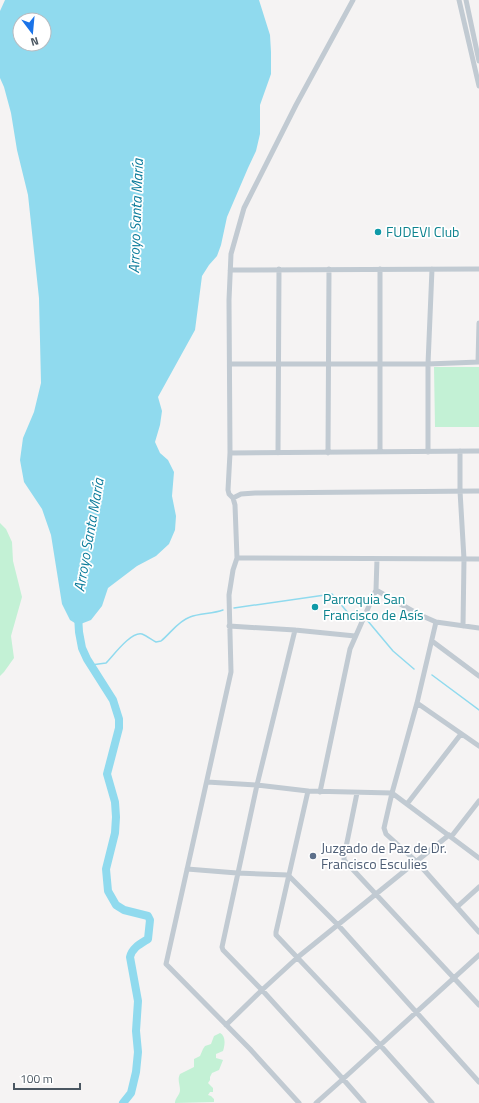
<svg xmlns="http://www.w3.org/2000/svg" width="479" height="1103" font-family="'Titillium Web',sans-serif">
<style>
.green{fill:#c3f1d5}
.water{fill:#90daee;fill-rule:evenodd}
.lines{fill:none;stroke-linecap:round;stroke-linejoin:round}
.stream{stroke:#90daee;stroke-width:1.5}
.river{stroke:#90daee;stroke-width:8}
.minor{stroke:#c1cad2;stroke-width:5}
.culture-dot{fill:#0f9aa8;stroke:#fff;stroke-width:1.5}
.service-dot{fill:#5c6f8a;stroke:#fff;stroke-width:1.5}
.labels{text-anchor:middle;stroke-width:3.5;stroke-linejoin:round;paint-order:stroke}
.culture-label{font-size:14px;fill:#0d838f;stroke:#fff;text-anchor:start}
.service-label{font-size:14px;fill:#4e5e75;stroke:#fff;text-anchor:start}
.water-label{font-size:15px;font-style:italic;fill:#0c7c9b;stroke:#fff}
</style>
<rect width="100%" height="100%" fill="#f5f3f3"/>
<path class="green" d="M434,367H479V427H435Z
M0,523L6,529L12,542L13,561L22,597L11,636L14,658L4,672L0,676Z
M220,1033C226,1036 225,1045 223,1051L216,1054V1058L223,1060L219,1070L212,1073L210,1077V1080L208,1083L213,1088V1092H210L208,1095L211,1096L214,1099V1102L175,1103C175,1098 180,1095 180,1090C180,1084 177,1080 180,1074L194,1067V1059L200,1056L203,1049L205,1046L211,1044L214,1036Z"/>
<path class="water" d="M5,0H259L270,35L271,52V74L260,105V134L256,151L248,168L227,217L221,245L217,256L209,265L202,276L195,330L158,397L162,411L160,425L155,442L160,453L168,460L174,472L172,496L176,516L175,530L169,544L156,556L137,566L108,588L102,606L91,620L78,625L70,620L62,604L51,535L42,509L24,482L20,460L23,438L34,412L41,383L39,298L28,195L17,150L11,113L4,87L0,78V11ZM20,20H44V44H20Z"/>
<g class="lines">
<path class="stream" d="M234,608L332,594L349,614L361,618
M367,620L393,651L414,669
M91,665L106,663C113,656 131,631 142,634C147,636 152,640 156,642L161,641C170,634 178,621 190,617C200,613 212,614 223,610
M432,675L479,710"/>
<path class="river" d="M78,615L79,632L82,648L87,659L113,700L119,719V728L107,774L115,802L116,817L115,833L106,869L108,891L116,905L124,910L148,916L150,920L148,939C140,944 132,948 130,957L138,1001L136,1031L138,1052L136,1072L131,1093L123,1103"/>
<path class="minor" d="M459,0L479,86
M466,0L479,61
M230,270L479,269
M478,362L479,323
M230,364H428L479,362
M460,451V491L464,559L463,626
M380,452V269
M428,452V364L432,269
M230,453L479,451
M278,453L279,269
M328,453L329,269
M233,498L241,494L255,493L479,491
M237,558L479,559
M376,590L418,614L436,622L479,628
M436,622L417,703L392,793L384,828L386,834L417,862L479,932
M229,626L295,630L355,636
M295,630L257,785L222,947L223,950L262,990L343,1079L479,955
M432,641L479,676
M417,703L479,746
M207,782L257,785L308,791L392,793L479,858
M308,791L276,932V935L380,1045L432,1103
M320,792L350,649L376,590L377,559
M357,793L344,857V860L479,1005
M407,804L461,734
M451,837L479,801
M187,869L237,873L288,875L338,925L479,1082
M457,907L479,887
M226,1025L262,990L298,957L449,835
M299,1103L250,1049L166,964L231,672L229,595L233,570L237,558L235,505L233,498L229,494L228,490L230,453L229,300L231,254L244,208L296,105L353,0
M316,1103L343,1079L364,1103"/>
</g>
<g class="culture-dot">
<circle cx="378" cy="232" r="4"/>
<circle cx="315" cy="607" r="4"/>
</g>
<circle class="service-dot" cx="313" cy="856" r="4"/>
<g class="labels">
<g class="culture-label">
<text x="386" y="237">FUDEVI Club</text>
<text x="323" y="604">Parroquia San<tspan x="323" dy="16">Francisco de Asís</tspan></text>
</g>
<g class="service-label">
<text x="321" y="853">Juzgado de Paz de Dr.<tspan x="321" dy="16">Francisco Esculies</tspan></text>
</g>
<g class="water-label">
<text transform="translate(136 216) rotate(-88)" y="5">Arroyo Santa María</text>
<text transform="translate(89 535) rotate(-80)" y="5">Arroyo Santa María</text>
</g>
</g>
<g transform="translate(32 32) rotate(164)"><circle r="19" fill="#ffffff" stroke="#b7bbc0"/>
<path d="M0-3L7 15L0 10L-7 15Z" fill="#1a73e8"/>
<text y="-6" font-size="11" font-weight="bold" text-anchor="middle" fill="#4a5661">N</text>
</g>
<path d="M14 1083v6h66v-6" fill="none" stroke="#4a5661" stroke-width="2"/>
<text x="20" y="1083" font-size="12" fill="#4a5661" stroke="#ffffff" stroke-width="3" paint-order="stroke">100 m</text>
</svg>
